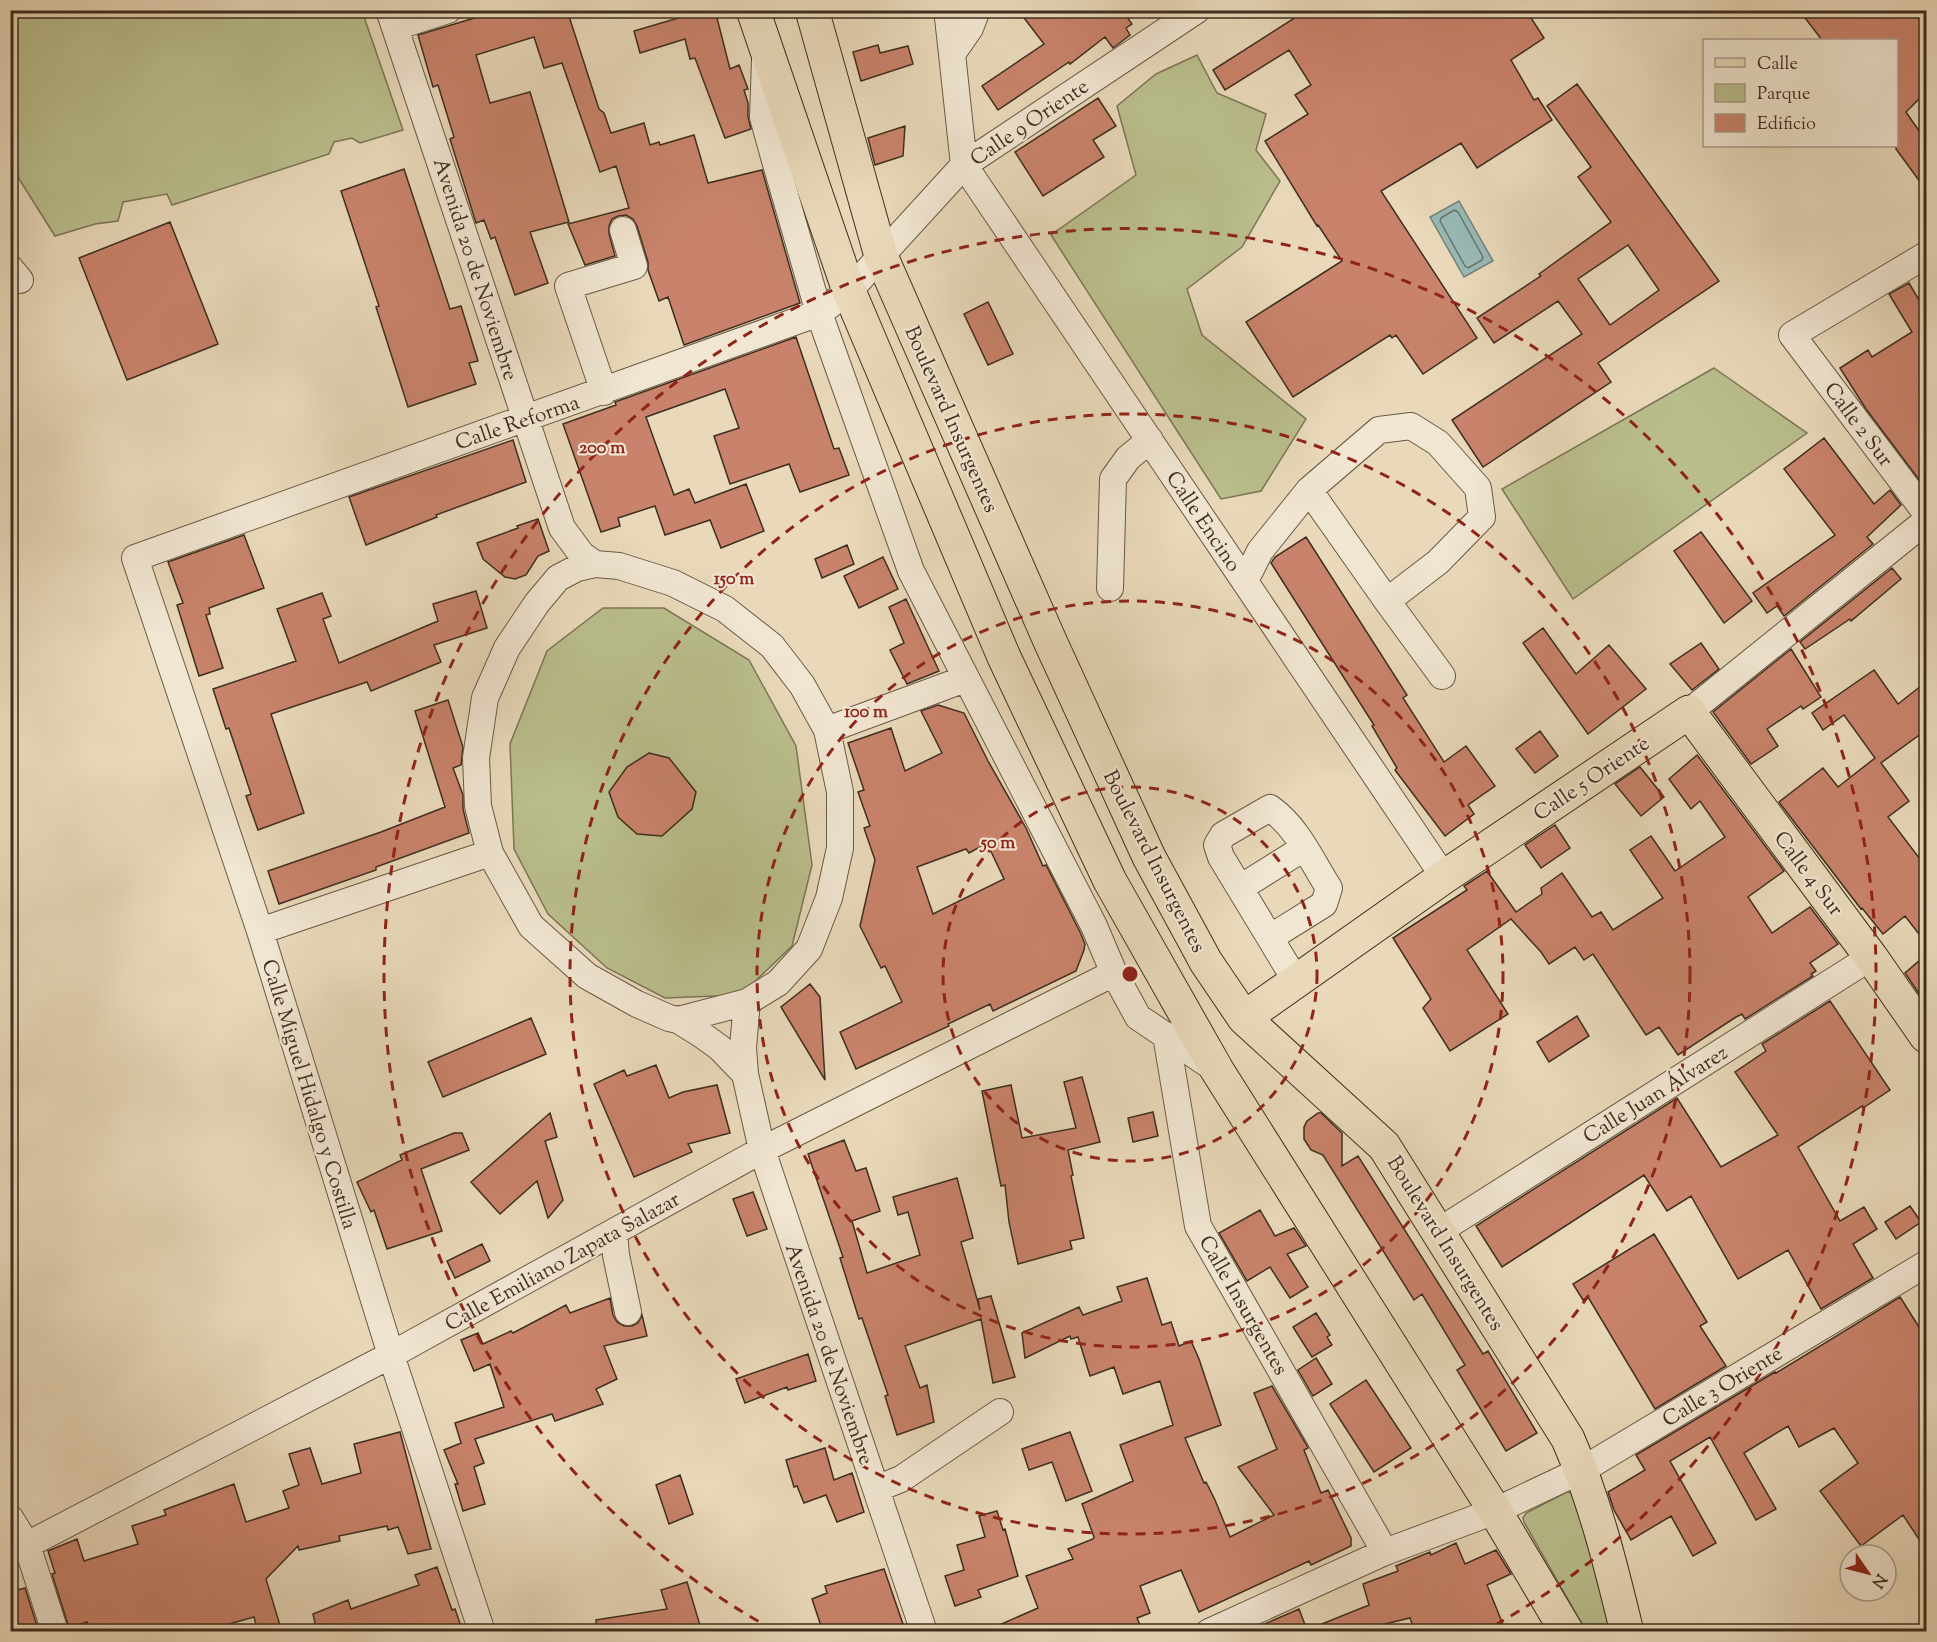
<svg xmlns="http://www.w3.org/2000/svg" width="1937" height="1642" font-family="'Sorts Mill Goudy',serif">
<style>
.green{fill:#babe8d;stroke:#7c7656;stroke-width:1.5}
.water{fill:#98b9b5;stroke:#748179;stroke-width:1.5}
.lines{fill:none;stroke-linecap:round;stroke-linejoin:round}
.shore{stroke:#6b746a;stroke-width:1.5}
.building{fill:#c9836c;stroke:#3e2e1f;stroke-width:1.5;fill-rule:evenodd}
.minor-casing{stroke:#695946;stroke-width:28}
.major-casing{stroke:#3e2e1f;stroke-width:35}
.minor{stroke:#f1e6d2;stroke-width:26}
.major{stroke:#e9d9ba;stroke-width:33}
.ring{fill:none;stroke:#8f2418;stroke-width:3;stroke-dasharray:10 8}
.labels{text-anchor:middle;stroke-width:4.5;stroke-linejoin:round;paint-order:stroke}
.street-label{font-size:21px;fill:#3e2e1f;stroke:#f1e6d2}
.centre{fill:#8f2418;stroke:#f1e6d2;stroke-width:3}
.ring-label{font-size:18px;text-anchor:middle;font-weight:bold;fill:#8f2418;stroke:#f1e6d2;stroke-width:4.5;stroke-linejoin:round;paint-order:stroke}
</style>
<rect width="100%" height="100%" fill="#e9d9ba"/>
<filter id="stains"><feTurbulence type="fractalNoise" baseFrequency=".00333" numOctaves="4"/><feColorMatrix values="0 0 0 0 .2 0 0 0 0 .09 0 0 0 0 .02 0 0 0 .5 -.17"/></filter>
<radialGradient id="worn" r=".72"><stop offset=".6" stop-color="#630" stop-opacity="0"/><stop offset="1" stop-color="#630" stop-opacity=".3"/></radialGradient>
<path class="green" d="M10,11H362L403,130L360,143L352,138L334,142L329,154L172,205L167,194L123,202L118,221L95,224L55,236L19,179L11,152Z
M1197,55L1217,93L1266,114L1256,150L1280,181L1242,247L1187,289L1202,335L1306,419L1261,491L1221,499L1051,235L1136,175L1117,106L1156,74Z
M1714,368L1807,433L1573,599L1502,489Z
M603,608H664L749,660L796,746L812,865L792,946L741,995L665,998L607,968L548,914L514,849L510,744L547,651Z
M1567,1492L1572,1493L1575,1497L1612,1631H1586L1524,1522L1523,1518L1526,1513Z"/>
<path class="water" d="M1459,201L1493,261L1464,277L1430,217Z"/>
<g class="lines">
<path class="shore" d="M1454,210L1458,212L1483,257L1482,260L1468,268L1465,266L1440,221L1441,218Z"/>
</g>
<path class="building" d="M501,10H567L599,109L604,113L611,133L644,123L650,145L659,142L660,145L694,135L708,183L762,170L800,303L684,345L668,297L659,301L648,270V262L637,226L633,219L626,215L618,216L612,219L609,226V234L615,256L585,265L568,224L629,208L616,166L600,172L562,63L544,68L534,37L476,55L490,103L530,92L569,222L530,232L548,283L515,295L495,237L491,239L484,220L476,223L450,139L454,137L438,85L433,87L418,35Z
M691,10H715L730,69L739,65L748,89L744,90L748,103V117L751,129L725,138L695,58L690,59L685,39L640,53L634,31L692,14Z
M1018,10H1122L1132,24L1126,28L1130,35L1113,48L1105,37L1070,64L1069,62L998,110L982,86L1044,44Z
M1307,10H1526L1544,38L1511,60L1534,100L1538,98L1552,120L1477,168L1461,143L1381,191L1477,338L1423,374L1396,335L1392,338L1390,335L1293,397L1246,322L1342,261L1318,225L1317,226L1265,141L1308,114L1295,95L1311,85L1289,50L1225,90L1213,70Z
M1799,10H1926V92L1906,112L1926,141V190L1896,149V40H1822Z
M878,45L880,53L908,46L913,64L861,81L853,52Z
M1577,84L1719,281L1598,363L1611,382L1483,467L1452,420L1582,334L1558,301L1494,343L1477,318L1541,276L1539,274L1611,222L1578,177L1591,167L1547,106ZM1628,245L1659,290L1610,325L1578,279Z
M1098,98L1116,126L1093,140L1104,157L1043,196L1015,152Z
M905,126L903,156L875,165L868,138Z
M404,169L450,309L461,306L478,361L469,363L476,384L408,407L376,307L379,306L341,191Z
M170,222L218,344L127,380L79,258Z
M1909,283L1926,312V489L1866,409L1840,368L1868,350L1872,357L1912,332L1889,294Z
M988,302L1013,354L988,365L964,314Z
M796,337L834,449L839,448L849,475L800,492L789,464L730,484L714,436L739,428L725,389L646,417L674,495L689,489L695,503L746,484L764,531L721,548L710,520L665,535L655,506L618,518L620,526L601,532L563,424L616,405L615,402Z
M1824,438L1874,504L1890,490L1901,505L1867,537L1873,544L1784,616L1777,606L1767,613L1753,593L1835,535L1784,469Z
M513,440L526,482L436,515L437,517L366,545L349,497Z
M538,519L549,551L538,556L526,575L515,579L505,577L483,559L477,543L518,528L517,526Z
M1701,532L1752,601L1724,623L1674,551Z
M244,535L264,588L209,608L210,614L206,615L223,668L199,676L177,605L183,603L168,562Z
M1306,537L1407,695L1403,698L1444,762L1466,746L1495,786L1468,805L1474,814L1445,836L1395,770L1397,768L1372,726L1374,725L1271,563L1275,557Z
M847,545L854,564L822,578L815,559Z
M883,557L898,589L859,608L844,576Z
M1892,568L1901,579L1851,621L1850,619L1805,649L1800,642Z
M476,591L487,628L434,645L441,662L371,691L367,682L271,714L304,813L258,830L246,796L251,794L229,728L226,729L213,689L296,661L277,609L322,593L331,616L323,619L339,663L438,621L433,604Z
M906,599L939,671L907,684L890,650L904,643L889,607Z
M1543,628L1576,674L1609,645L1646,689L1588,734L1523,643Z
M1701,643L1719,669L1692,690L1670,664Z
M1791,649L1821,697L1803,709L1801,706L1767,729L1778,746L1751,764L1713,712Z
M1874,670L1898,704L1926,682V730L1881,763L1909,801L1888,817L1926,867V943L1905,916L1883,934L1862,908L1861,909L1779,802L1823,768L1838,787L1875,758L1844,715L1823,730L1812,713Z
M448,700L463,747L461,765L453,768L463,795V809L469,833L376,867V870L279,904L268,871L381,832L445,807L415,711Z
M938,705L964,713L988,761L1026,828L1043,866L1046,865L1080,932L1085,944L1084,950L1076,971L993,1011L990,1004L948,1024L949,1026L856,1069L840,1032L902,1002L885,966L881,968L860,926L875,860L864,828L870,826L858,792L864,790L848,743L891,728L905,771L942,753L921,711ZM987,843L1004,879L933,914L917,867L966,849L969,853Z
M1540,731L1558,756L1535,773L1516,749Z
M649,753L669,758L696,792L692,809L662,836L637,834L618,817L609,792L627,767Z
M1697,755L1784,871L1748,897L1772,933L1810,907L1838,944L1810,963L1816,971L1811,974L1813,976L1745,1019L1742,1014L1736,1017L1678,1055L1659,1027L1646,1035L1593,954L1584,960L1575,947L1549,964L1541,952L1511,919L1467,950L1508,1014L1450,1051L1423,1008L1431,999L1393,938L1467,890L1464,886L1487,871L1516,912L1542,894L1541,888L1562,873L1592,917L1601,912L1613,930L1663,898L1630,850L1651,836L1675,871L1725,837L1700,801L1691,809L1669,779Z
M1640,767L1664,797L1641,816L1615,784Z
M1555,825L1570,848L1541,868L1525,845Z
M1926,955V1004L1905,973Z
M810,984L820,997L825,1080L781,1007Z
M1830,1001L1890,1090L1863,1108L1862,1106L1798,1147L1840,1221L1864,1207L1877,1229L1853,1244L1873,1278L1821,1309L1788,1250L1738,1279L1691,1196L1667,1211L1644,1175L1502,1267L1476,1226L1677,1098L1721,1167L1778,1135L1735,1072L1766,1051L1762,1044Z
M1577,1016L1589,1036L1549,1062L1537,1042Z
M531,1018L546,1054L443,1097L428,1062Z
M656,1065L669,1098L683,1092L717,1085L730,1133L688,1144L692,1152L634,1177L594,1084L624,1070L627,1076Z
M1082,1077L1100,1142L1068,1150L1073,1175L1071,1176L1084,1238L1070,1241L1072,1249L1018,1264L1009,1222L1005,1185L1001,1186L982,1091L1011,1085L1022,1138L1076,1128L1064,1082Z
M1153,1112L1158,1136L1133,1142L1128,1118Z
M550,1113L557,1137L545,1141L563,1200L548,1218L537,1181L500,1214L471,1182Z
M1318,1113H1321L1342,1133V1166L1358,1156L1483,1354L1488,1351L1537,1433L1506,1451L1457,1370L1465,1365L1422,1294L1414,1300L1323,1155L1311,1150L1304,1139V1127L1307,1121Z
M454,1133H462L469,1150L421,1169L442,1231L387,1249L374,1210L371,1212L357,1182L402,1160L400,1155Z
M844,1140L856,1171L866,1168L880,1211L852,1221L867,1273L920,1255L908,1212L898,1215L893,1197L957,1178L973,1238L961,1242L980,1310L978,1299L991,1296L1015,1377L993,1383L981,1319L905,1346L920,1388L927,1385L934,1422L897,1435L885,1396L888,1395L862,1318L859,1319L840,1258L843,1257L808,1154Z
M753,1192L767,1229L747,1236L733,1199Z
M1910,1206L1921,1222L1896,1239L1885,1222Z
M1260,1210L1275,1236L1294,1228L1306,1246L1287,1254L1308,1287L1290,1298L1270,1267L1247,1281L1219,1233Z
M1654,1234L1707,1322L1700,1326L1726,1366L1655,1409L1588,1297L1583,1300L1573,1284Z
M482,1244L490,1261L455,1278L447,1261Z
M1147,1278L1162,1325L1171,1322L1179,1346L1191,1341L1199,1359L1221,1425L1185,1438L1204,1483L1206,1482L1215,1500L1230,1537L1274,1515L1238,1467L1277,1449L1254,1393L1272,1386L1306,1444L1308,1448L1304,1450L1321,1493L1328,1490L1351,1538V1546L1311,1565L1309,1561L1199,1612L1181,1570L1140,1586L1150,1613L1137,1618L1143,1632H983L1038,1608L1026,1576L1073,1559L1068,1549L1093,1539L1094,1537L1082,1504L1133,1481L1120,1445L1173,1425L1160,1381L1123,1394L1114,1367L1090,1376L1078,1337L1071,1339L1070,1336L1025,1358L1022,1333L1079,1307L1083,1315L1122,1301L1117,1287Z
M1900,1297L1926,1338V1550L1903,1515L1861,1546L1820,1491L1858,1463L1834,1428L1799,1447L1788,1426L1744,1453L1776,1509L1756,1520L1710,1437L1670,1461L1716,1543L1693,1556L1671,1516L1631,1540L1614,1510L1608,1492L1645,1470L1636,1455L1775,1372L1776,1373Z
M610,1298L613,1315L617,1322L624,1326H632L638,1323L642,1315L647,1336L604,1346L617,1379L596,1389L603,1404L555,1421L552,1414L475,1439L484,1463L474,1467L485,1504L463,1511L455,1484H458L444,1450L461,1443L455,1423L504,1407L490,1364L474,1371L461,1340L478,1333L483,1344L511,1331L513,1333L566,1305L570,1313Z
M1316,1313L1330,1335L1327,1337L1332,1345L1312,1357L1293,1327Z
M808,1354L816,1381L788,1390L787,1387L745,1403L736,1379Z
M1316,1358L1332,1384L1313,1396L1298,1370Z
M1366,1380L1411,1448L1374,1472L1330,1404Z
M400,1432L431,1549L408,1554L398,1527L388,1530L387,1526L339,1536L340,1541L299,1550L298,1546L266,1579L282,1632H258L254,1617L201,1632H90L87,1622L69,1628L52,1574L55,1573L48,1551L77,1539L84,1561L138,1544L132,1526L166,1515L164,1510L234,1484L246,1522L289,1508L283,1491L299,1485L289,1454L310,1448L322,1484L361,1473L354,1444Z
M1070,1432L1092,1491L1066,1501L1052,1462L1029,1470L1022,1449Z
M825,1448L834,1480L852,1473L864,1512L837,1522L826,1495L804,1503L797,1486L794,1487L786,1460Z
M680,1475L693,1514L669,1524L656,1485Z
M997,1511L1003,1530L1005,1529L1018,1576L978,1590L981,1597L955,1606L945,1576L964,1570L957,1545L985,1537L979,1516Z
M1456,1543L1465,1564L1496,1550L1511,1574L1487,1585L1506,1632H1415L1410,1618L1352,1632H1246L1299,1609L1307,1630L1369,1605L1363,1584L1398,1571L1396,1566L1430,1552L1431,1555Z
M437,1567L452,1610L455,1609L463,1632H317L313,1614L348,1600L351,1609L419,1585L415,1575Z
M884,1569L903,1624L878,1632H823L812,1599L827,1593L825,1586Z
M687,1582L702,1632H597L596,1620L667,1609L661,1590Z
M25,1588L39,1632H10V1592Z"/>
<g class="lines">
<g class="minor-casing">
<path id="minor" d="M389,10L562,528L582,555L595,564
M950,10L948,18L952,54L964,165L1444,877
M395,27L448,10
M952,54L970,28L977,10
M765,60L763,117L774,157L819,313L911,571L1094,926L1114,973L1138,1017L1215,1069
M1926,255L1792,335L1926,513
M10,268L20,280
M604,392L568,286L634,266L623,230
M1309,490L1387,601
M1245,581L1260,551L1309,490L1379,430L1411,426L1438,443L1478,488L1482,517L1438,562L1387,601L1442,676
M1110,588L1113,479L1128,458L1150,440
M1689,712L1926,521
M827,730L965,679
M1240,888L1304,848
M260,931L490,853
M1271,937L1324,904L1329,888C1311,860 1298,828 1270,808L1223,835L1217,845L1221,857L1296,981
M747,1002L743,1047L745,1074L762,1150L924,1632
M678,1020L747,1002L778,983L809,949L829,898L840,848V792L827,730L802,685L772,646L725,609L673,583L619,566L595,564L577,568L558,578L537,603L507,648L485,698L476,758L478,806L490,853L531,926L587,976L637,1004L669,1018L678,1020L702,1035L720,1048L745,1074
M1166,1035L1198,1226L1385,1552
M1439,1231L1871,957
M614,1232L616,1255L628,1312
M876,1489L901,1479L1000,1412
M10,1518L27,1545L55,1632
M10,1551L27,1545L391,1355L762,1150L1114,973
M482,1632L391,1355L260,931L135,558L819,313L849,291L964,165L1197,10
M1209,1632L1385,1552L1495,1511L1582,1470L1926,1264"/>
</g>
<g class="major-casing">
<path id="major" d="M753,10L849,291L1004,657L1110,881L1217,1070L1495,1511L1567,1632
M812,10L881,256L1050,641L1149,857L1206,962L1244,1018L1384,1146L1568,1439C1595,1501 1611,1566 1627,1632
M1244,1018L1444,877L1689,712L1871,957L1926,1036"/>
</g>
<use href="#minor" class="minor"/>
<use href="#major" class="major"/>
</g>
<g class="ring">
<circle cx="1130" cy="974" r="187"/>
<circle cx="1130" cy="974" r="373"/>
<circle cx="1130" cy="974" r="560"/>
<path d="M774 1630A746 746 0 1 1 1486 1630"/>
</g>
<g class="labels">
<g class="street-label">
<text transform="translate(1029 122) rotate(-34)" y="7">Calle 9 Oriente</text>
<text transform="translate(476 269) rotate(72)" y="7">Avenida 20 de Noviembre</text>
<text transform="translate(952 419) rotate(66)" y="7">Boulevard Insurgentes</text>
<text transform="translate(517 422) rotate(-19)" y="7">Calle Reforma</text>
<text transform="translate(1859 424) rotate(53)" y="7">Calle 2 Sur</text>
<text transform="translate(1204 521) rotate(56)" y="7">Calle Encino</text>
<text transform="translate(1591 778) rotate(-34)" y="7">Calle 5 Oriente</text>
<text transform="translate(1155 861) rotate(63)" y="7">Boulevard Insurgentes</text>
<text transform="translate(1809 873) rotate(53)" y="7">Calle 4 Sur</text>
<text transform="translate(310 1094) rotate(73)" y="7">Calle Miguel Hidalgo y Costilla</text>
<text transform="translate(1655 1094) rotate(-32)" y="7">Calle Juan Álvarez</text>
<text transform="translate(1446 1243) rotate(58)" y="7">Boulevard Insurgentes</text>
<text transform="translate(562 1261) rotate(-29)" y="7">Calle Emiliano Zapata Salazar</text>
<text transform="translate(1244 1305) rotate(60)" y="7">Calle Insurgentes</text>
<text transform="translate(830 1354) rotate(71)" y="7">Avenida 20 de Noviembre</text>
<text transform="translate(1722 1386) rotate(-31)" y="7">Calle 3 Oriente</text>
</g>
</g>
<circle cx="1130" cy="974" r="9" class="centre"/>
<g class="ring-label">
<text x="602" y="453">200 m</text>
<text x="734" y="584">150 m</text>
<text x="866" y="717">100 m</text>
<text x="998" y="848">50 m</text>
</g>
<rect width="1937" height="1642" fill="none" stroke="#e9d9ba" stroke-width="36"/>
<rect x="12" y="12" width="1913" height="1618" fill="none" stroke="#3e2e1f" stroke-width="3"/>
<rect x="18" y="18" width="1901" height="1606" fill="none" stroke="#3e2e1f" stroke-width="1.5"/>
<rect x="1703" y="39" width="195" height="108" fill="#f1e6d2" stroke="#a99c8a" stroke-width="1.5"/>
<rect x="1715" y="58" width="30" height="9" fill="#e9d9ba" stroke="#a99c8a" stroke-width="1.5"/>
<text x="1757" y="69" font-size="18" fill="#3e2e1f">Calle</text>
<rect x="1715" y="84" width="30" height="18" fill="#babe8d" stroke="#a99c8a" stroke-width="1.5"/>
<text x="1757" y="99" font-size="18" fill="#3e2e1f">Parque</text>
<rect x="1715" y="114" width="30" height="18" fill="#c9836c" stroke="#a99c8a" stroke-width="1.5"/>
<text x="1757" y="129" font-size="18" fill="#3e2e1f">Edificio</text>
<g transform="translate(1868 1573) rotate(125)"><circle r="28" fill="#f1e6d2" stroke="#a99c8a" stroke-width="1.5"/>
<path d="M0-4.5L10 22L0 15L-10 22Z" fill="#8f2418"/>
<text y="-9" font-size="16" font-weight="bold" text-anchor="middle" fill="#3e2e1f">N</text>
</g>
<rect width="100%" height="100%" filter="url(#stains)"/>
<rect width="100%" height="100%" fill="url(#worn)"/>
</svg>
